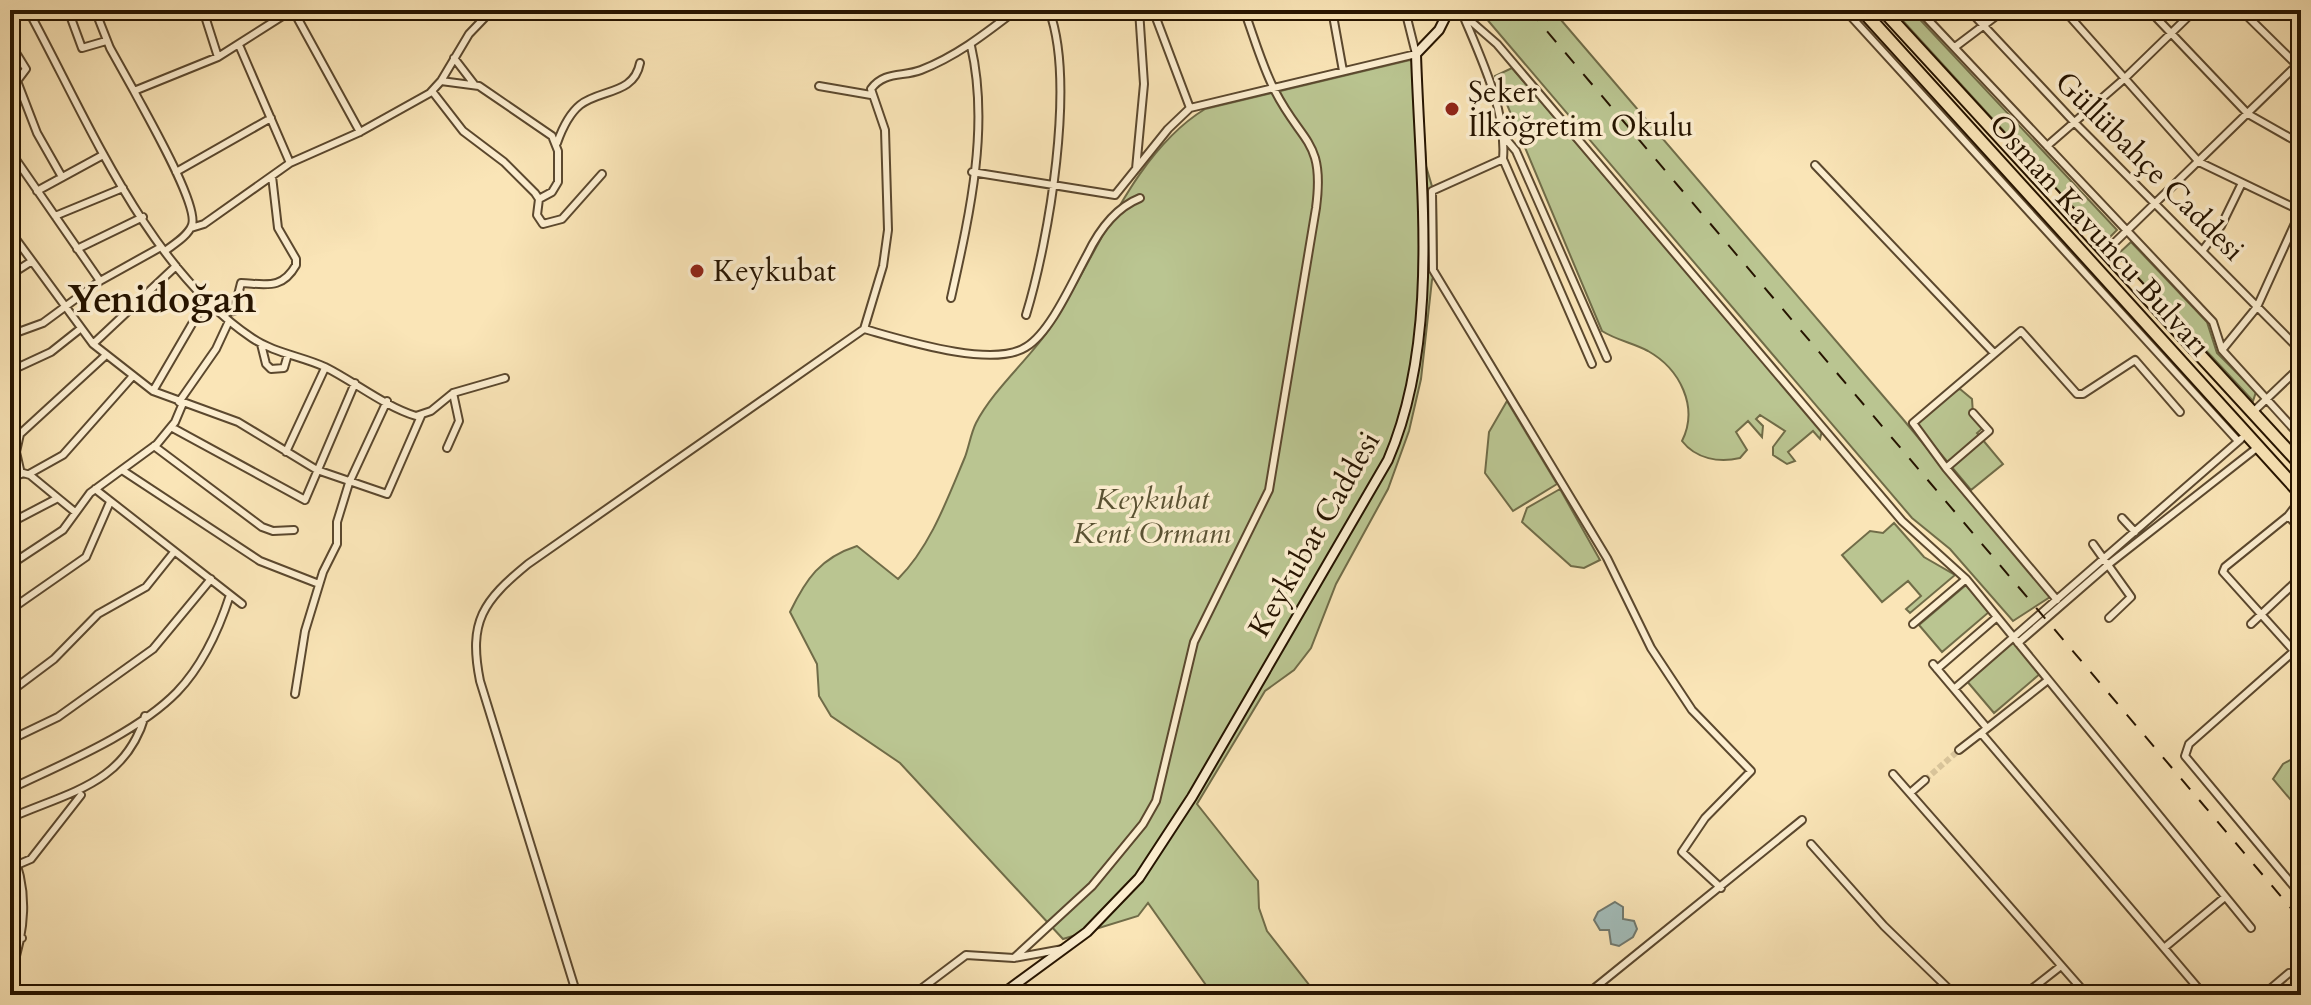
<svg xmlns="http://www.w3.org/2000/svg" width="2311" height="1005" font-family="Cardo,serif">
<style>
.green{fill:#bac591;stroke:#706c48;stroke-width:2}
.water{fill:#a2bcb9;stroke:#70796f;stroke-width:2}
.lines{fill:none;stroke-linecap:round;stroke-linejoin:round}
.street-tunnel{stroke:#dac69c;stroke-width:6;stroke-dasharray:6 3;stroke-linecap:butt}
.street-casing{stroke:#5b482e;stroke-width:10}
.secondary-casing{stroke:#261400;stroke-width:12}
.highway-casing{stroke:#261400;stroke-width:15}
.street{stroke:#fceed0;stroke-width:6}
.secondary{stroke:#fceed0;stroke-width:8}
.highway{stroke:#fae5b7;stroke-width:11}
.rail{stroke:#261400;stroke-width:2;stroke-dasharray:14 14;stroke-linecap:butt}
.poi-dot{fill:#8f2418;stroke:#fceed0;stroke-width:3}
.labels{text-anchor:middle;stroke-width:7;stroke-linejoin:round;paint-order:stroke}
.poi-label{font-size:30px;fill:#261400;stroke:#fceed0;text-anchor:start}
.street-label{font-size:30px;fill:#261400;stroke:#fceed0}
.park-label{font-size:30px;font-style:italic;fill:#5a5233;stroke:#fceed0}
.district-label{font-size:38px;font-weight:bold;fill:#261400;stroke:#fceed0}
</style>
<rect width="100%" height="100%" fill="#fae5b7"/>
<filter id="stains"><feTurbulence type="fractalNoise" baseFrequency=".0025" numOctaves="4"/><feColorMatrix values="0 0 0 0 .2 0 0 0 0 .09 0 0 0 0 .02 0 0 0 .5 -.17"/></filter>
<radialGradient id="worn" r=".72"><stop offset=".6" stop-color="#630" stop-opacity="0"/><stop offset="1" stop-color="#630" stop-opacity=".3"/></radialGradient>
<path class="green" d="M1479,10H1559L1561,20L1902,418L2050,597L2013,621L1950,549L1912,518Z
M1893,10H1911L2117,230L2105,242Z
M1410,60L1420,64L1426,166L1436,200L1437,268L1432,280L1421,379L1409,431L1388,489L1336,584L1311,648L1294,670L1265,691L1197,804L1258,881L1259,908L1267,931L1317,995H1213L1148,903L1138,916L1063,939L900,763L831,716L819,696L817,664L790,612C806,579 820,558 857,546L898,579C930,547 947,500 965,457C969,446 971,433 976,423C993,390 1027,361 1048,331C1095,262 1131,154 1205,109Z
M1512,68L1822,431L1820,439L1813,431L1788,452L1795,461L1787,464L1773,455V447L1785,431L1760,415L1756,419L1763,426L1762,437L1748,421L1736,432L1747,450L1740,458C1719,463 1696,459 1682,441C1699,407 1680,369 1648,351C1633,343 1616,340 1602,331L1495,76Z
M2131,242L2207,322L2217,353L2256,392L2253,401L2117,255Z
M1960,389L1972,399L1973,414L1984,427L1977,433L2003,464L1971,490L1914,422L1953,390Z
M1507,401L1557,484L1513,511L1485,473L1489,432Z
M1560,489L1600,560L1584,568L1571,566L1522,522L1527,508Z
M1894,523L1924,557L1955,575L1910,613L1906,609L1921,596L1908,581L1882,602L1842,555L1870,531L1883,533Z
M1966,585L1989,612L1942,652L1919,625Z
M2013,641L2041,673L1994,713L1966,680Z
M2301,754V812L2273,779L2283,764Z"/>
<path class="water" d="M1615,902L1623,907V919L1634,921L1637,929L1633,937L1619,946L1611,944L1609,930H1600L1594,920L1598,912Z"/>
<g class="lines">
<path class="street-tunnel" d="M1925,780L1959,750"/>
<g class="street-casing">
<path id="street" d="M28,10C87,118 146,267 252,338C274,353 301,356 325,367C355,382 384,406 416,416L431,411L453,393L505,378
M68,10L82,48L106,41
M95,10L110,48L134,91
M203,10L218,57
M293,10L360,132
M1153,10L1190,108
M1332,10L1343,71
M1458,10L1497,44L1902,521L1966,579L2251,928
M1845,10L2238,441
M1919,10L2213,322L2222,350L2301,437
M1969,10L2075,123L2301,351
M2064,10L2199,162L2301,211
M2149,10L2248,114L2301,144
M2241,10L2301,69
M125,13L131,10
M1463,15C1481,58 1507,112 1503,159L1592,364
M10,43L26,69L17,81L37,133L62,177
M239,45L290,163
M1955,47L2004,10
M454,58L474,84
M441,81L479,86L552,136L558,151V182L552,192L539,199
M819,86L871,95
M432,91L463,131L504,162L535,193L539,199L537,215L543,224L562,219L602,174
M1505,138L1516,151L1607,358
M557,143C562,129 569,114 580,105C600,89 634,95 640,63
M2047,146L2124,79L2195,10
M10,151L100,281
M1503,159L1432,191L1433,270L1607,558L1651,648L1692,710L1751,771L1705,818L1682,852L1721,888
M1815,165L1994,353
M1136,169L1144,84L1139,10
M176,172L271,118
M972,172L1115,195L1168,129L1190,108L1416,54L1405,10
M37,191L103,155
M55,216L123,188
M191,228L204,224L290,163L360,132L430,93L441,81L469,34L492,10
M10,231L93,344L153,391L238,422L317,470L387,494L421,416
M77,249L143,217
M2203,250L2221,226L2242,183
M165,251C174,244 188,236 192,225C199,205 146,114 134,91L218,57L292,10
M2106,251L2301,61
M10,275L32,261
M951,298C969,217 990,128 971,46
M220,313L234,311L241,283C266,284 282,290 296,265V259L278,228L272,176
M1026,315C1049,240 1076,82 1049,10
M864,329L883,266L888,230L885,130L871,89C884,71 903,77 921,70C957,56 986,33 1016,10
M10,335L43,323L100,281L161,247
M93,344L176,266
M261,344L266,364L271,369L284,368L288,354
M2222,350L2257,307L2301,210
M10,371L51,352L80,329
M153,391L206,300
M179,402L216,349L229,321
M2253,412L2301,366
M171,427L305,500L355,383
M154,446L262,527L273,531L294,530
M447,448L459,421L453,393
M286,452L325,368
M1946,468L1989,431L1973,413
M122,470L260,561L319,584
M21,474L16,452L20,434L105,356
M29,474L63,455L132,377
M10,479L23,473L30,475L75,512
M95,489L242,604
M2288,516L2301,529
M2122,518L2135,532
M10,523L56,499
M2093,544L2131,597L2109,618
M10,565L63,530L90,493L157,444L175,422L183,403
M2057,600L1946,468L1913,423L2021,331L2077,394H2083L2135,360L2180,412
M10,610L86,557L110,502
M1913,624L1966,579
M2251,624L2301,577
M2018,643L2109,564L2258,447
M2301,645L2189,744L2185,756L2301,895
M2294,651L2223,572L2225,567L2288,516L2301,499
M1933,664L1987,728
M1937,669L1997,617
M2048,680L1981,733L2204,995
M1954,689L2241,439
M10,692L54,659L98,614L146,587L174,552
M295,694L305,631L323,572L337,544V522L349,483L387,401
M10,740L58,717L153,649L211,579
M1959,750L1981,733
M1893,774L2087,995
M10,789C62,764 136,734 177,692C202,666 219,629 230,595
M1910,793L1925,780
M10,818C69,792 125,784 145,716
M1811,844L1884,926L1955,995
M10,847C30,890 25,932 10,976
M10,868L31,859L81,795
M10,939L22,938
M2164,948L2225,897
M1014,958L1092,886L1143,824L1156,801L1194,642L1269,490L1316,208C1325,140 1302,144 1275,91C1262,66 1254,37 1244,10
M577,995L480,681C468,621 483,601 528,564L864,329C900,339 992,369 1026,347C1051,332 1073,280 1087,255C1099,230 1115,208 1140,198
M913,995L966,955L1014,958L1063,949
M1586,995L1802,820
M2024,995L2061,966
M2263,995L2289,973"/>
</g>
<g class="secondary-casing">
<path id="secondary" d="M1001,995L1087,932L1139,878L1192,797L1388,460C1441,337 1420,185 1416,54L1439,30L1449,10"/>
</g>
<g class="highway-casing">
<path id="highway" d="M1862,10L2301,494
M1883,10L2301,465"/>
</g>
<use href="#street" class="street"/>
<use href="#secondary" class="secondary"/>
<use href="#highway" class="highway"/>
<path class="rail" d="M1529,10L2301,920"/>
</g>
<g class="poi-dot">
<circle cx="1452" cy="109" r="8"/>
<circle cx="697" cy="271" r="8"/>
</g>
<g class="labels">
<g class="poi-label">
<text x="1468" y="102">Şeker<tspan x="1468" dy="34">İlköğretim Okulu</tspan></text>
<text x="713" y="281">Keykubat</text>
</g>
<g class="street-label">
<text transform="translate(2150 166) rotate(45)" y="10">Güllübahçe Caddesi</text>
<text transform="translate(2100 235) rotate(48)" y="10">Osman Kavuncu Bulvarı</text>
<text transform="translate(1314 534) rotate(-60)" y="10">Keykubat Caddesi</text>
</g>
<g class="park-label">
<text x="1152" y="509">Keykubat<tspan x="1152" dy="34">Kent Ormanı</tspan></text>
</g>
<g class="district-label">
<text x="162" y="312">Yenidoğan</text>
</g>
</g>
<rect width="2311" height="1005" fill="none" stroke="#fae5b7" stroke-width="40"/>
<rect x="12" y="12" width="2287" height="981" fill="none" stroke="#261400" stroke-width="4"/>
<rect x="20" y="20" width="2271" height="965" fill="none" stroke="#261400" stroke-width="2"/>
<rect width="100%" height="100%" filter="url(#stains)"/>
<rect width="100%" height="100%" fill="url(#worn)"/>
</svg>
